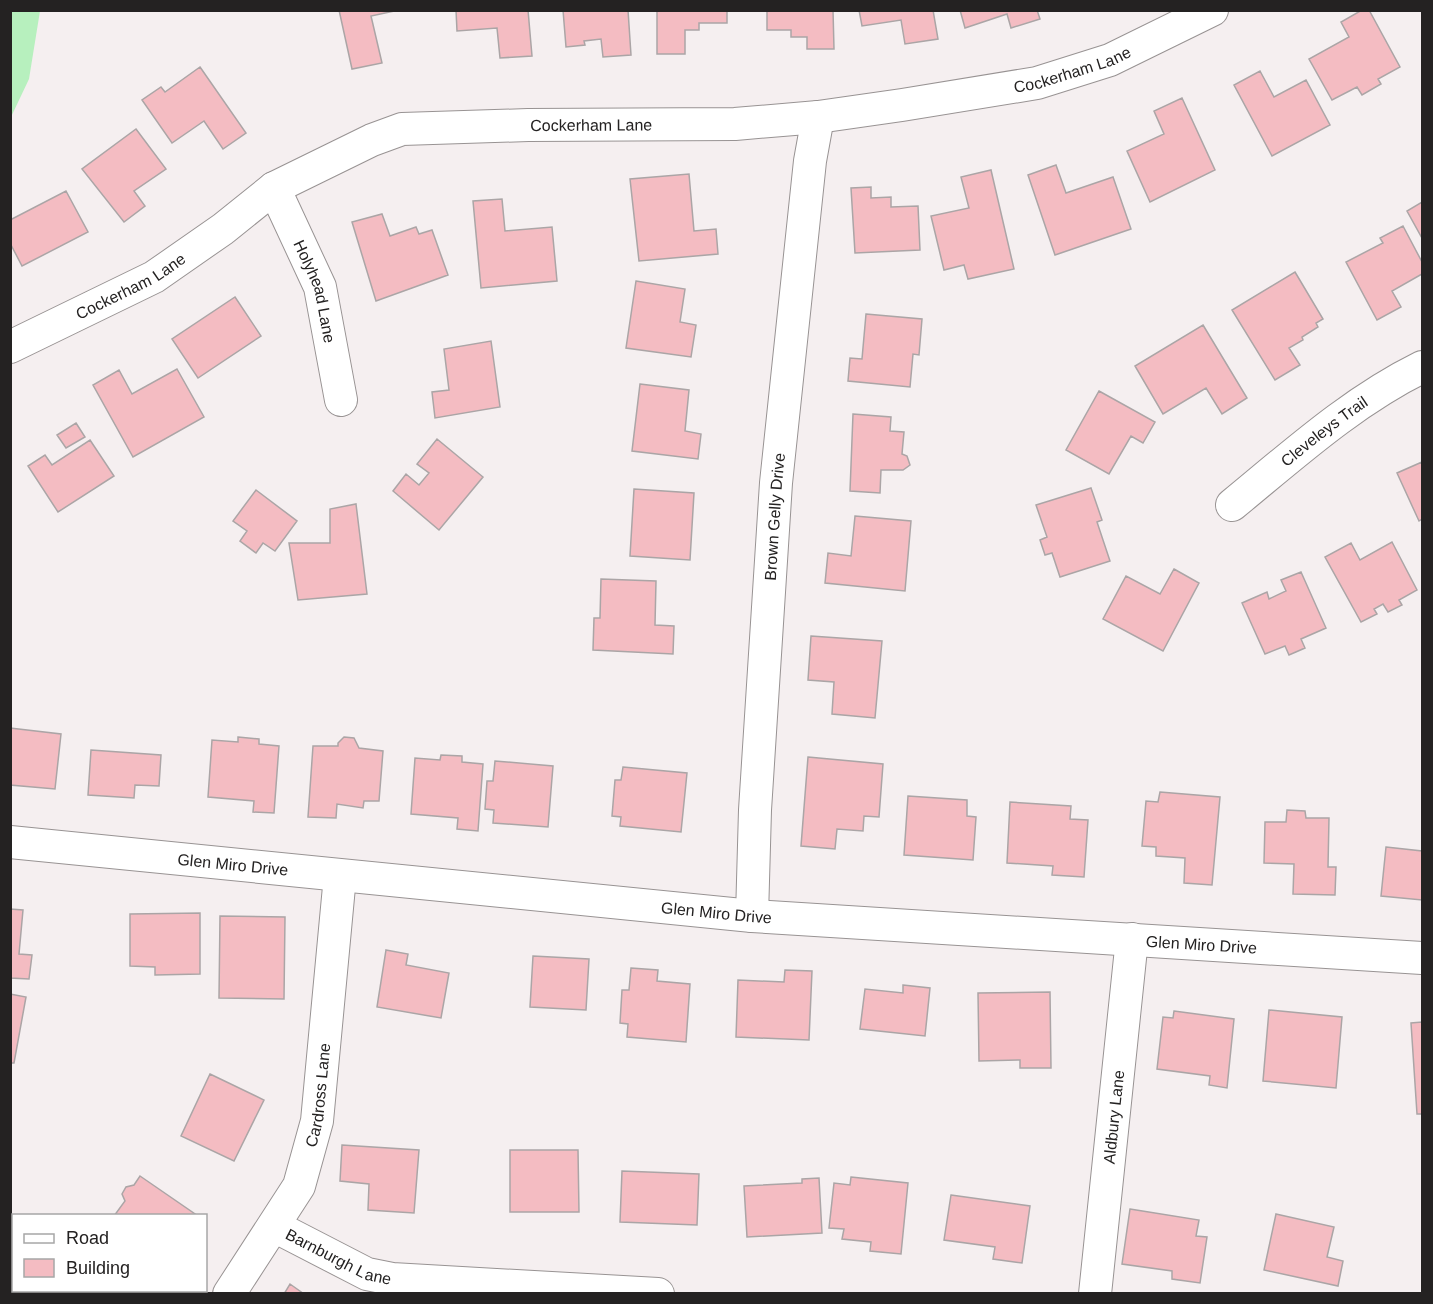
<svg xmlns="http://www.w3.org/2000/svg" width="1433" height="1304" font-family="Helvetica,sans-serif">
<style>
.green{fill:#b7f0be}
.building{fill:#f4bcc2;stroke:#aba5a6;stroke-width:1.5}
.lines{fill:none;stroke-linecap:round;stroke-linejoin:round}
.minor-casing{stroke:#989393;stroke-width:34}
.minor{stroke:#fff;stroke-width:32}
.labels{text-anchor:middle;stroke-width:6;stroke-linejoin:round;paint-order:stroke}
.street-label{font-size:16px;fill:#242222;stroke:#fff}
</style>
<rect width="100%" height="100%" fill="#f5eff0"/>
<path class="green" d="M11,10L40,11L29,79L11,117Z"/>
<path class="building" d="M339,10H399L371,16L382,63L352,69Z
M456,10H528L532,56L500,58L497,28L457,31Z
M563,10H628L631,55L603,57L601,39L584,41L585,45L566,47Z
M657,10H727V23H699V30H685V54H657Z
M767,10H833L834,49H807V37H791V30H767Z
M859,10H933L938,39L905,44L901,20L862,26Z
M960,10H1037L1040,19L1011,28L1007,14L965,28Z
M1362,10H1369L1400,67L1378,79L1381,84L1362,95L1357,87L1332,100L1309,59L1349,37L1341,22Z
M200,67L246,133L223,149L204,121L172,143L142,100L161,87L165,92Z
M1260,71L1274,97L1306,80L1330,125L1272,156L1234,85Z
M1182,98L1215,170L1150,202L1127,151L1164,134L1154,111Z
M136,129L166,169L134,191L145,206L124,222L82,169Z
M1056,165L1066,193L1113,177L1131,229L1055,255L1028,175Z
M991,170L1014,269L968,279L964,265L944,270L931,216L969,208L961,177Z
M689,174L694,231L716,229L718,254L639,261L630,179Z
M871,187V198L891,197V207L918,206L920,250L855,253L851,188Z
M66,191L88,232L22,266L10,243V220Z
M502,199L505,231L552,227L557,281L481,288L473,201Z
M1422,202V238L1407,211Z
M382,214L390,236L416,227L419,234L432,230L448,275L376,301L352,222Z
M1403,226L1422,262V274L1392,291L1401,307L1377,320L1346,262L1383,243L1380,238Z
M1295,272L1323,319L1316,323L1318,327L1302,337L1303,340L1289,348L1300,365L1275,380L1232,310Z
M636,281L685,289L680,322L696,325L691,357L626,348Z
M235,297L261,336L198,378L172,339Z
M866,314L922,319L919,355L913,354L910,387L848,381L850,358L862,359Z
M1203,325L1247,398L1222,414L1206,388L1163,414L1135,366Z
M491,341L500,407L435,418L432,392L449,390L444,349Z
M177,369L204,417L133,457L93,385L119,370L132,394Z
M640,384L689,390L685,431L701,434L698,459L632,451Z
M1099,391L1155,422L1143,443L1131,436L1109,474L1066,450Z
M853,414L891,417L890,431L904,432L902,454L907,456L910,465L903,470H881L880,493L850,491Z
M76,423L85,437L66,448L57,435Z
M437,439L483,477L439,530L393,491L406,474L419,485L429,473L417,464Z
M90,440L114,476L58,512L28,466L45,455L52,465Z
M1422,462V519L1419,521L1397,473Z
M1091,488L1102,520L1097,522L1110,561L1060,577L1052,553L1045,555L1040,540L1047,537L1036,505Z
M634,489L694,493L690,560L630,556Z
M256,490L297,521L275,551L263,543L256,553L240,541L247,531L233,521Z
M356,504L367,594L298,600L289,543H330V509Z
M855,516L911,521L905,591L825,583L828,553L851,556Z
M1392,542L1417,590L1399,600L1402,605L1388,612L1383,604L1374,609L1377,614L1361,622L1325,557L1351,543L1360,560Z
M1174,569L1199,583L1163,651L1103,619L1126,576L1160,594Z
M1301,572L1326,628L1301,639L1305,648L1289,655L1285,646L1265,654L1242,603L1267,592L1269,599L1286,591L1281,580Z
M601,579L656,581L655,625L674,626L673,654L593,650L594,618H600Z
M811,636L882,641L875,718L832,714L834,682L808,680Z
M10,728L61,734L55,789L10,785Z
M238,737L259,739V744L279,746L274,813L253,812L254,801L208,797L212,740L238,742Z
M344,737L354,738L359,748L383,751L379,801H364L363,808L337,804L336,818L308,817L313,746H338V743Z
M91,750L161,755L159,786L135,785L134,798L88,795Z
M441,755L462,756V762L483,764L478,831L457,829L458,818L411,814L415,758L440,760Z
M808,757L883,764L879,817L864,816L863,831L837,829L835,849L801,846Z
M495,761L553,766L548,827L493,823L494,810L485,809L487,781H493Z
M623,767L687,773L681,832L620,826L621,817L612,816L615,780H621Z
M1160,792L1220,797L1212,885L1184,883L1185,858L1156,856V847L1142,846L1146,801L1158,802Z
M908,796L967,800V816L976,817L973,860L904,855Z
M1010,802L1071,806L1070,819L1088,820L1084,877L1052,875L1053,866L1007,863Z
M1287,810L1305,811L1306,818H1329L1328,867H1336L1335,895L1293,894L1294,864L1264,863L1265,822H1286Z
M1386,847L1422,851V900L1381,896Z
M10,909L23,910L19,954L32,955L29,979L10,978Z
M200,913V974L155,975V967L130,966V914Z
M220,916L285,917L284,999L219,998Z
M386,950L408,954L406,965L449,973L441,1018L377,1007Z
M533,956L589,959L586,1010L530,1007Z
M631,968L658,970L657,981L690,984L686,1042L627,1037L628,1024L620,1023L622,990H629Z
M785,970L812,971L809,1040L736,1037L738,980L784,982Z
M903,985L930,988L925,1036L860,1029L865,989L903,993Z
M1050,992L1051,1068H1020V1060L979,1061L978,993Z
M10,994L26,997L14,1063H10Z
M1269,1010L1342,1017L1336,1088L1263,1081Z
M1174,1011L1234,1019L1227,1088L1209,1085L1210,1076L1157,1069L1163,1017L1173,1018Z
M1422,1022V1114H1417L1411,1023Z
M210,1074L264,1100L234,1161L181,1136Z
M342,1145L419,1150L414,1213L368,1210L369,1184L340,1181Z
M510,1150H578L579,1212H510Z
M622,1171L699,1174L697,1225L620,1222Z
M140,1176L198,1216H114L125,1201L122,1194L126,1187L134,1185Z
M851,1177L908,1183L901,1254L870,1251L871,1242L842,1239L844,1229L829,1228L834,1183L850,1185Z
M819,1178L822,1233L747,1237L744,1186L802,1183V1179Z
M951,1195L1030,1206L1022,1263L993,1259L995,1247L944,1240Z
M1130,1209L1199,1220L1196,1236L1207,1237L1200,1283L1172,1279V1271L1122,1264Z
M1276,1214L1334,1227L1327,1257L1343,1261L1338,1286L1264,1270Z
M290,1284L304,1294H284Z
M115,1290H137L141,1294H112Z"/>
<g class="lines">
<g class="minor-casing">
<g id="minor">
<path id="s1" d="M274,188L320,287L341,400"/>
<path id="s2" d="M10,347L154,277L223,229L274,188L372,140L402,129L528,125L735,124L818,117L902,105L1037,83L1110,60L1212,10"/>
<path id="s3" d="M1232,505C1293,455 1351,402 1422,367"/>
<path id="s4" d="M10,842L752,916L1422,958"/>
<path id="s5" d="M752,916L755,810L776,483L810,161L818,117"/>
<path id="s6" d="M274,1226L367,1274L392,1279L658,1294"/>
<path id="s7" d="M229,1294L299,1186L317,1121L340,876"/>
<path id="s8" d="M1095,1294L1132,939"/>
</g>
</g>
<use href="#minor" class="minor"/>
</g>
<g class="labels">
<g class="street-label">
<text dy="6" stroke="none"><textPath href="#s2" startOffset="1126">Cockerham Lane</textPath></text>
<text dy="6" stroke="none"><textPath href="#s2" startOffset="640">Cockerham Lane</textPath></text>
<text dy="6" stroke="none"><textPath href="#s2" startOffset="135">Cockerham Lane</textPath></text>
<text dy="6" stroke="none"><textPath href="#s1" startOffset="112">Holyhead Lane</textPath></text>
<text dy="6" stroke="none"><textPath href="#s3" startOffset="118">Cleveleys Trail</textPath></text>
<text dy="6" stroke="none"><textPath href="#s5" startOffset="400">Brown Gelly Drive</textPath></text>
<text dy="6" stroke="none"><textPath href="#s4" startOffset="224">Glen Miro Drive</textPath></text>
<text dy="6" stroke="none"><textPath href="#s4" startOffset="710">Glen Miro Drive</textPath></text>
<text dy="6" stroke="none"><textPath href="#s4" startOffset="1196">Glen Miro Drive</textPath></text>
<text dy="6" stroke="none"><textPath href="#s7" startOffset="222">Cardross Lane</textPath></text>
<text dy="6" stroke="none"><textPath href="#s8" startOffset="178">Aldbury Lane</textPath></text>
<text dy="6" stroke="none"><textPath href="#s6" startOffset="72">Barnburgh Lane</textPath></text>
</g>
</g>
<rect width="1433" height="1304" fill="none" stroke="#242222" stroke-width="24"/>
<rect x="12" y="1214" width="195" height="78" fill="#ffffff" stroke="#a7a7a7" stroke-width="1.5"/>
<rect x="24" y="1234" width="30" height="9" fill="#ffffff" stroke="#a7a7a7" stroke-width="1.5"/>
<text x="66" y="1244" font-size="18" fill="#242222">Road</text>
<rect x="24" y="1259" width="30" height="18" fill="#f4bcc2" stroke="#a7a7a7" stroke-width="1.5"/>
<text x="66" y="1274" font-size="18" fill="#242222">Building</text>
</svg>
